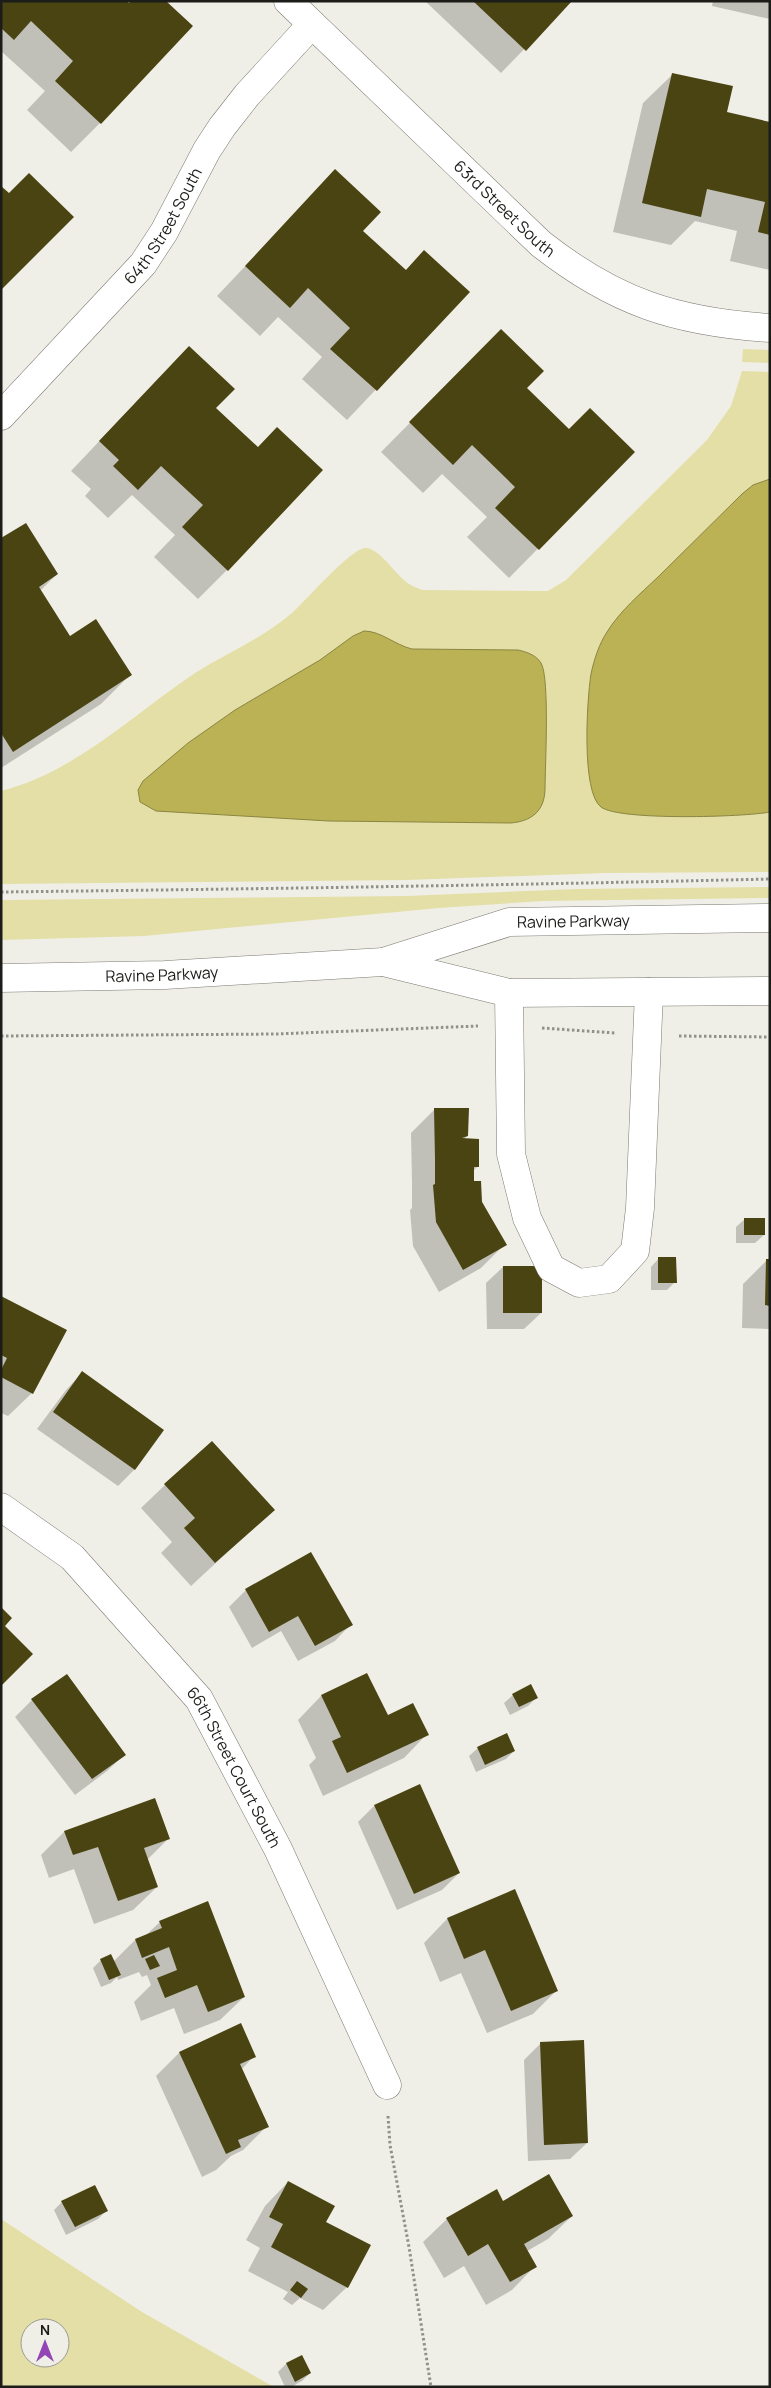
<svg xmlns="http://www.w3.org/2000/svg" width="771" height="2388" font-family="Manrope,sans-serif">
<style>
.green{fill:#e3dfa7;fill-rule:evenodd}
.water{fill:#bab254;stroke:#8b8542}
.shadow{fill:#0003}
.building{fill:#494411}
.lines{fill:none;stroke-linecap:round;stroke-linejoin:round}
.minor-casing{stroke:#7b7a73;stroke-width:29}
.path{stroke:#91918b;stroke-width:3;stroke-dasharray:2.5 2.5;stroke-linecap:butt}
.minor{stroke:#fff;stroke-width:28}
.labels{text-anchor:middle;stroke-width:5;stroke-linejoin:round;paint-order:stroke}
.street-label{font-size:16px;fill:#1c1c19;stroke:#f0efe7}
</style>
<rect width="100%" height="100%" fill="#f0efe7"/>
<path class="green" d="M743,349L770,350V363L742,362Z
M742,371L770,372V872L605,873L407,880L1,884V791C76,772 132,715 195,673C227,653 263,638 292,613C307,600 349,550 365,548C378,547 395,573 405,581C409,585 416,587 422,590L548,591L566,580L707,440L731,406Z
M770,887V898L543,901L439,908L144,936L1,940V900L407,896L577,889Z
M1,2219L142,2312L274,2387H1ZM30,2328H60V2358H30Z"/>
<path class="water" d="M770,479V812C745,817 619,821 601,807C581,792 587,699 591,674C594,660 599,644 607,632C620,611 640,594 658,577C686,549 714,522 742,494L753,485Z
M364,631C381,631 395,645 412,649L518,650C527,652 536,655 541,663C550,678 545,768 545,790C544,812 531,821 511,823L329,821L156,811L140,802L138,790L143,781L188,743L235,710L320,660L353,636Z"/>
<path class="shadow" d="M1,1H125L100,123L71,152L27,110L45,91L1,51Z
M425,1H571L501,73Z
M713,1H770V19L712,6Z
M673,74L725,113L770,123V270L730,261L737,231L695,221L671,245L613,232L643,103Z
M335,171L361,231L405,271L424,251L468,292L347,420L302,379L322,357L278,317L260,336L217,296Z
M501,331L525,388L569,431L633,452L509,578L467,537L487,517L442,474L423,493L381,452Z
M160,377L215,409L227,570L198,599L154,557L175,535L132,495L108,518L85,496L91,489L71,471Z
M1,540L57,574L40,591L69,637L130,675L101,704L1,768Z
M435,1109L467,1136L464,1139L478,1166L473,1171L472,1183L505,1244L481,1268L439,1292L413,1246L410,1210L412,1208V1183L411,1133Z
M745,1219L764,1235L755,1243H736V1227Z
M659,1258L675,1282L667,1290H651V1267Z
M767,1260H770V1329L742,1328L743,1284Z
M503,1267L541,1313L524,1329H487L486,1283Z
M1,1297L32,1393L8,1416L1,1413Z
M82,1373L162,1430L134,1470L118,1486L37,1429L66,1390Z
M165,1485L273,1510L191,1586L161,1553L172,1542L141,1508Z
M246,1590L351,1624L335,1641L298,1661L281,1631L252,1648L229,1607Z
M66,1675L124,1755L107,1771L75,1795L15,1717L32,1700Z
M367,1675L387,1717L427,1734L404,1758L323,1796L309,1765L316,1758L298,1720L321,1696Z
M531,1686L537,1697L528,1706L510,1715L504,1703L513,1695Z
M478,1748L514,1751L506,1759L476,1772L469,1756Z
M374,1806L459,1873L442,1890L397,1910L358,1822Z
M64,1832L169,1838L147,1860L157,1887L133,1910L94,1924L74,1869L49,1878L41,1855Z
M514,1891L557,1990L533,2014L487,2033L461,1973L440,1982L424,1943L447,1919Z
M160,1922L244,1997L220,2020L184,2034L174,2008L141,2021L134,2002L151,1985L147,1975L142,1977L139,1972L118,1980L117,1977L111,1983L101,1987L93,1968L101,1960L114,1961L135,1940L145,1936Z
M540,2044L587,2143L570,2159L528,2161L524,2060Z
M179,2053L254,2056L241,2070L267,2126L243,2150L231,2156L216,2170L202,2177L156,2076Z
M288,2182L325,2222L347,2287L323,2310L300,2298L292,2305L283,2299L288,2292L248,2271L260,2248L246,2240L265,2206Z
M62,2202L106,2211L98,2219L66,2235L54,2210Z
M503,2202L572,2216L548,2239L527,2251L535,2266L512,2290L486,2305L464,2266L444,2278L423,2242L447,2219Z
M302,2356L310,2373L302,2381L291,2387H285L278,2372L286,2364Z"/>
<path class="building" d="M1,1H127L129,3L131,1H166L193,26L101,124L55,81L73,61L31,21L14,40L1,28Z
M473,1H572L526,51Z
M672,73L733,86L727,112L770,122V235L758,232L765,202L707,189L701,217L642,203Z
M335,169L381,212L363,231L406,270L424,250L470,292L377,391L330,349L350,328L308,288L290,308L245,266Z
M29,173L74,217L1,290V186L9,193Z
M501,329L544,371L527,388L569,429L590,408L635,452L539,550L495,508L515,487L472,445L453,465L409,422Z
M189,346L235,389L216,408L258,447L277,427L323,470L228,571L182,527L203,505L161,466L138,490L113,466L119,460L99,441Z
M26,523L58,574L39,587L70,636L96,619L132,675L13,752L1,733V538Z
M434,1108H469L468,1136L462,1138L479,1139V1167H474V1181H481L482,1202L507,1245L463,1270L436,1222L433,1185L435,1184V1159Z
M744,1218H765V1235H744Z
M658,1257H676L677,1283H658Z
M766,1259H770V1306L765,1305Z
M503,1266H542V1313H503Z
M1,1296L67,1330L33,1394L1,1377V1370L7,1358L1,1355Z
M82,1371L164,1430L135,1470L53,1412Z
M212,1441L275,1510L215,1563L184,1528L195,1518L164,1484Z
M311,1552L353,1625L315,1646L298,1616L269,1632L245,1589Z
M1,1607L12,1618L5,1626L33,1654L1,1686Z
M367,1673L388,1715L413,1703L429,1735L347,1773L332,1741L341,1737L321,1695Z
M67,1674L126,1755L92,1779L31,1699Z
M531,1684L538,1698L519,1707L512,1694Z
M507,1733L515,1751L485,1765L477,1747Z
M420,1784L460,1873L414,1894L374,1805Z
M155,1798L170,1839L144,1848L158,1887L118,1901L98,1847L73,1855L64,1831Z
M515,1889L558,1991L511,2011L485,1950L464,1959L447,1918Z
M208,1901L245,1997L208,2012L197,1985L165,1998L157,1978L177,1970L169,1947L142,1958L135,1939L162,1928L159,1921Z
M111,1954L121,1975L109,1980L100,1959Z
M154,1955L160,1966L150,1970L145,1959Z
M241,2023L256,2057L240,2064L269,2127L238,2140L241,2147L226,2154L179,2052Z
M584,2040L588,2143L544,2145L540,2042Z
M549,2174L573,2216L524,2244L537,2267L510,2282L488,2244L468,2256L446,2218L497,2189L503,2201Z
M288,2181L335,2206L326,2222L371,2245L348,2288L271,2247L283,2224L269,2217Z
M95,2185L108,2211L75,2227L61,2201Z
M297,2281L308,2289L301,2298L290,2290Z
M302,2355L311,2373L295,2382L286,2363Z"/>
<g class="lines">
<g class="minor-casing">
<g id="minor">
<path id="s1" d="M288,1L541,244C615,302 676,322 770,328"/>
<path id="s2" d="M1,416L143,264L164,232L207,150L222,127L247,95L312,24"/>
<path d="M383,962L509,993L770,991"/>
<path id="s3" d="M1,978L165,975L383,962L509,922L770,918"/>
<path d="M509,993L511,1154L527,1218L551,1268L579,1283L609,1279L635,1251L640,1208L649,992"/>
<path id="s4" d="M1,1507L72,1557L199,1699L278,1849L387,2085"/>
</g>
</g>
<path class="path" d="M1,892C257,889 514,885 770,879
M542,1028L615,1033
M1,1036L276,1034L478,1026
M679,1036L770,1037
M388,2116L390,2145L409,2247L431,2387"/>
<use href="#minor" class="minor"/>
</g>
<g class="labels">
<g class="street-label">
<text dy="6" stroke="none"><textPath href="#s1" startOffset="300">63rd Street South</textPath></text>
<text dy="6" stroke="none"><textPath href="#s2" startOffset="251">64th Street South</textPath></text>
<text dy="6" stroke="none"><textPath href="#s3" startOffset="579">Ravine Parkway</textPath></text>
<text dy="6" stroke="none"><textPath href="#s3" startOffset="161">Ravine Parkway</textPath></text>
<text dy="6" stroke="none"><textPath href="#s4" startOffset="354">66th Street Court South</textPath></text>
</g>
</g>
<rect width="771" height="2388" fill="none" stroke="#1c1c19" stroke-width="5"/>
<g transform="translate(45 2343)"><circle r="24" fill="#f0efe7" stroke="#9b9b95"/>
<path d="M0-4L9 19L0 12L-9 19Z" fill="#9345b6"/>
<text y="-8" font-size="14" font-weight="bold" text-anchor="middle" fill="#1c1c19">N</text>
</g>
</svg>
